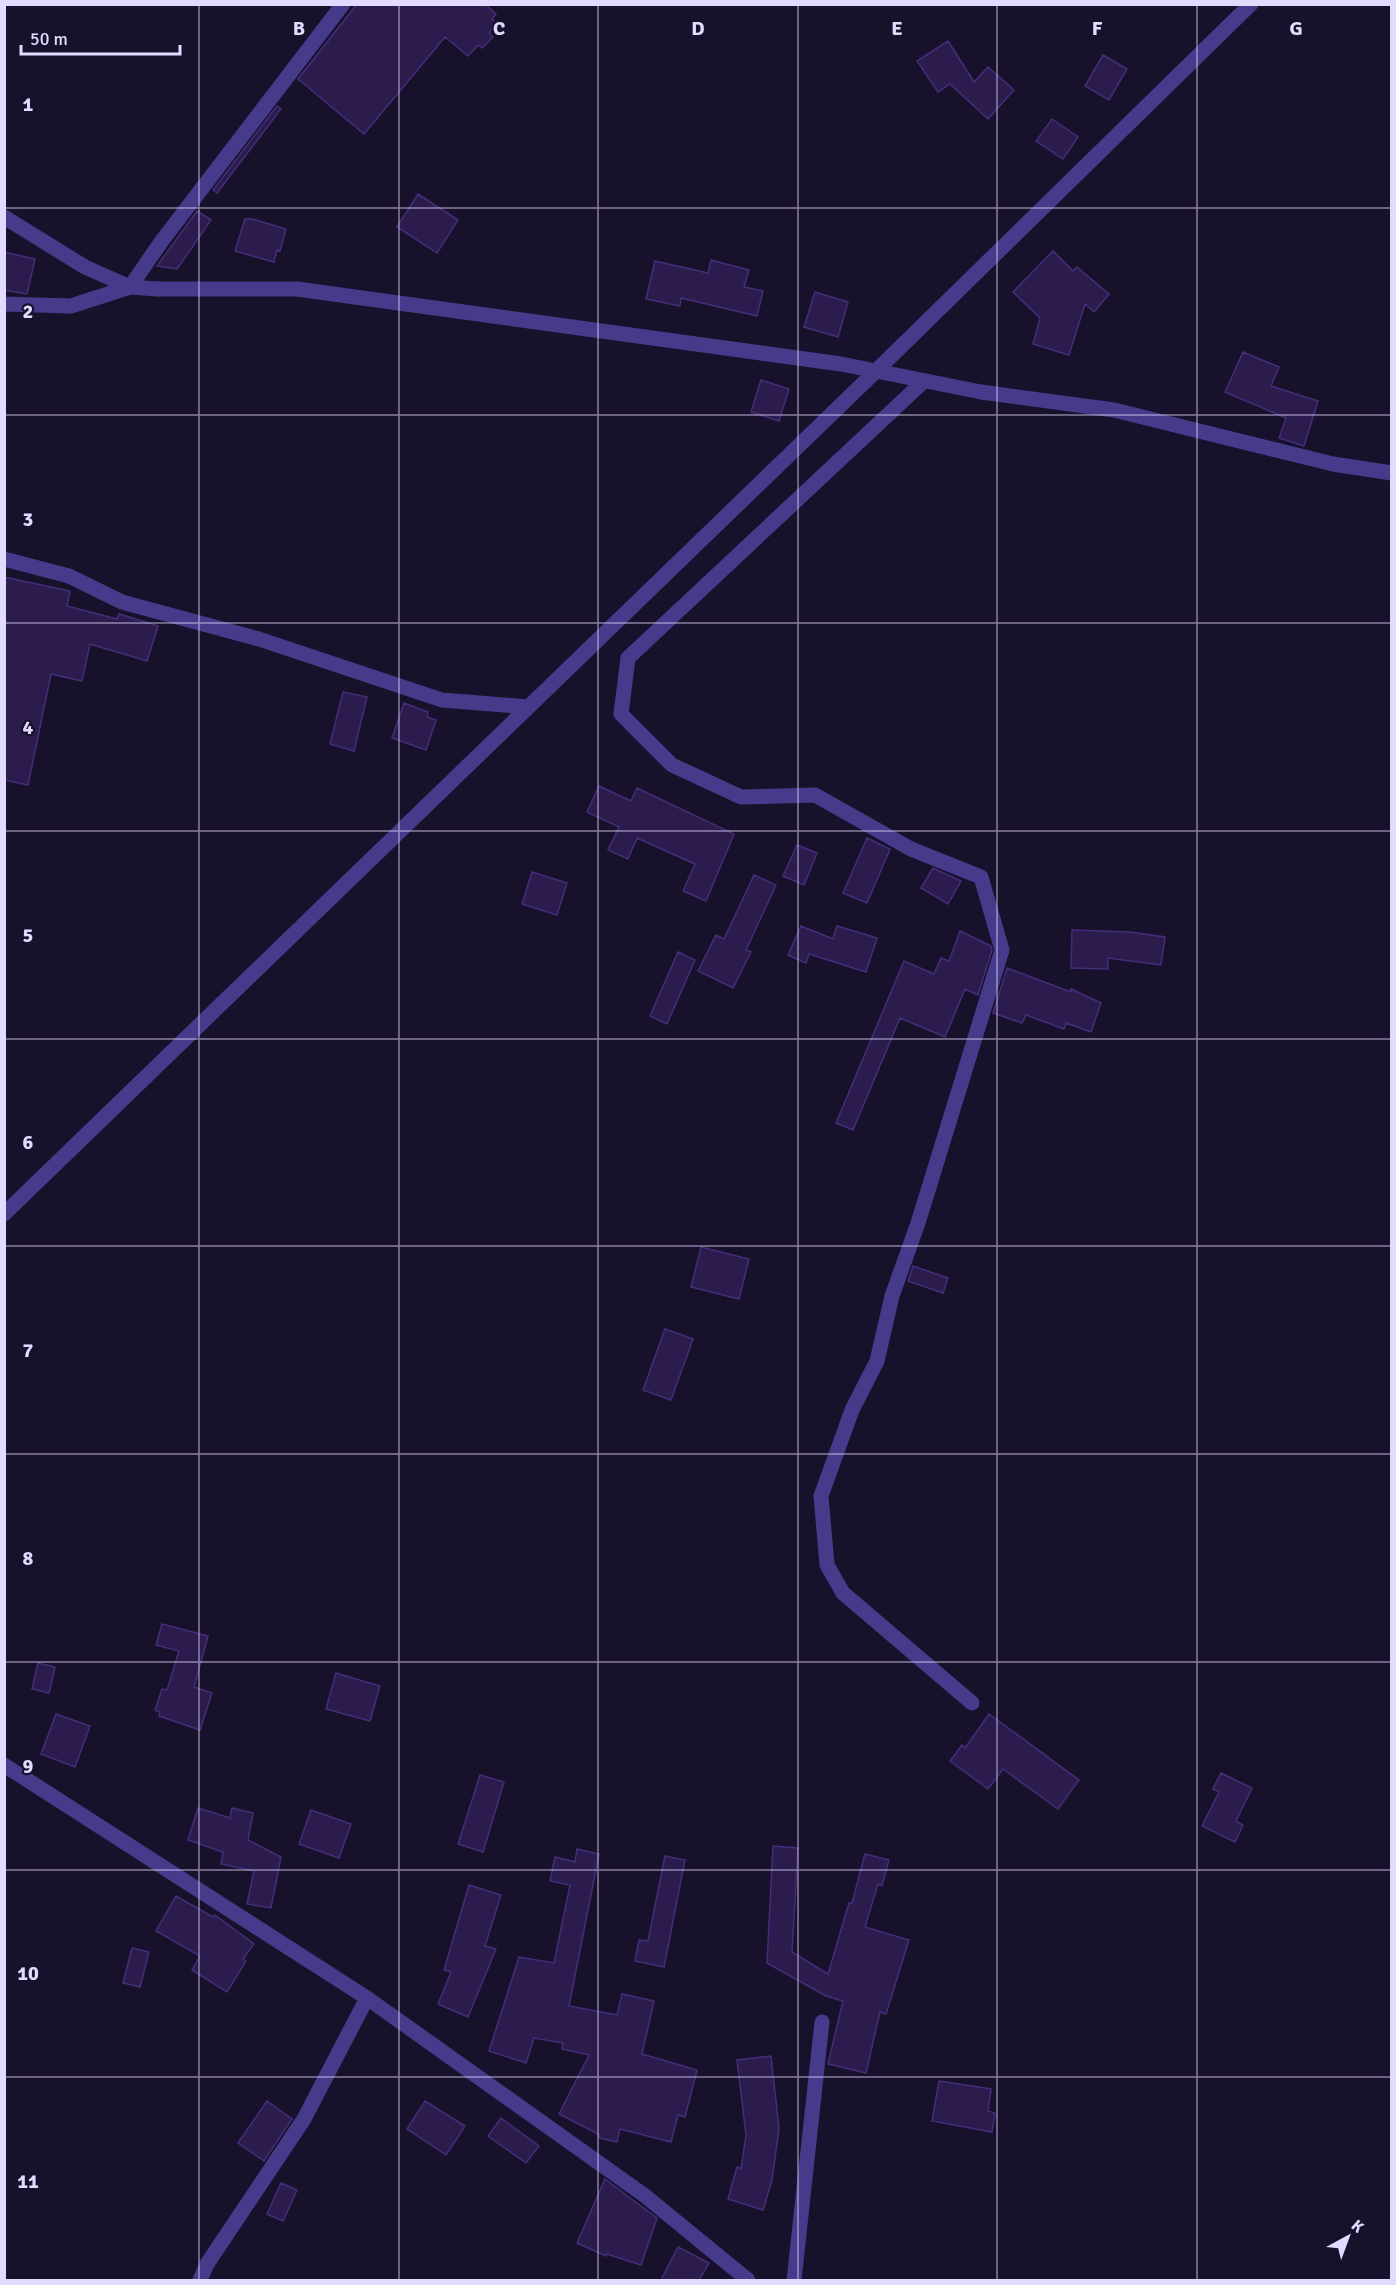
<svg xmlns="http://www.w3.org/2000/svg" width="1396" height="2285" font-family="Signika,sans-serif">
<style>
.building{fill:#2b1c4d;stroke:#442e79;stroke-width:1.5}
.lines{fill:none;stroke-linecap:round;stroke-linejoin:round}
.minor{stroke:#463b8b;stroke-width:15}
.tertiary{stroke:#463b8b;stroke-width:15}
.grid{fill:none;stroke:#e3dbff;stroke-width:1.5;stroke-opacity:0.55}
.grid-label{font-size:20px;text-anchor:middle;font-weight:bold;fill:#e3dbff;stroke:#18112c;stroke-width:4.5;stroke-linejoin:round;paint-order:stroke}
</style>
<rect width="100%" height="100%" fill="#18112c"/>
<path class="building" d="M357,4H485L496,14L492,19L497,23L489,33L493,37L482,48L478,45L468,56L445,37L364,134L298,79Z
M948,41L974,82L988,67L1014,90L988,119L950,84L938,92L917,61Z
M1103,55L1127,69L1109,100L1085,86Z
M277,106L281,109L217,193L213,190Z
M1052,119L1078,137L1063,159L1036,141Z
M418,194L458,220L437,253L397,227Z
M197,211L211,220L177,269L157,266Z
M245,219H252L286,229L280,251L277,250L274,262L235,251Z
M1053,251L1073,271L1077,267L1109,294L1094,312L1085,304L1069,355L1033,344L1040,318L1013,292Z
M4,252L35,259L27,294L4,290Z
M711,260L749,270L744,287L763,291L757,316L681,298L680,306L646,299L655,261L708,273Z
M815,292L848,302L838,337L804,327Z
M1243,352L1279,367L1271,386L1318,401L1304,446L1279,438L1286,418L1225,392Z
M761,380L789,389L779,421L751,412Z
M4,577L70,591L67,606L117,619L119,614L158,626L147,661L90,644L82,681L51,674L28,785L4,780Z
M343,692L367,697L354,751L330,744Z
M404,703L428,712L427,717L436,720L426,750L392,738Z
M599,786L631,801L637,788L734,834L706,901L683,891L695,864L637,838L628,859L608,850L619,827L587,812Z
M867,838L890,849L867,903L843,893Z
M797,845L817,853L804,885L783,876Z
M933,868L961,881L948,904L921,888Z
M532,872L567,883L557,915L522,904Z
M754,875L776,885L746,950L751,952L733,988L698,971L716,935L724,939Z
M801,926L833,939L837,926L877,938L866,972L809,954L806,963L788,955Z
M1072,930L1130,932L1165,937L1161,965L1108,958V969L1071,968Z
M960,931L991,946L992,950L978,995L965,989L945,1037L900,1018L853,1130L836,1123L904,961L934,974L941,958L949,961Z
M678,952L695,960L667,1024L650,1016Z
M1007,968L1071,992V989L1101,1003L1091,1032L1066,1023L1064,1029L1026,1015L1022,1023L993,1013Z
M701,1247L749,1259L739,1299L691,1287Z
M913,1266L948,1278L943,1293L908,1281Z
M665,1329L693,1339L671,1400L643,1390Z
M162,1624L208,1636L194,1687L212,1693L200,1730L159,1716L160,1712L155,1710L162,1689L167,1690L179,1651L156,1645Z
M38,1663L55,1667L49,1693L32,1689Z
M336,1673L380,1686L370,1721L326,1709Z
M56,1714L90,1726L75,1767L41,1754Z
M989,1714L1079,1780L1058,1809L1003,1769L988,1789L950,1761L962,1745L965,1748Z
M1221,1773L1252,1788L1236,1821L1243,1825L1235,1842L1202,1826L1219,1792L1213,1789Z
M480,1775L504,1782L483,1852L458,1844Z
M198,1808L230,1818L232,1808L253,1813L248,1840L281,1857L271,1908L247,1904L254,1871L221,1864L223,1852L188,1840Z
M311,1810L351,1824L339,1858L299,1844Z
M773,1846L798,1848L792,1952L828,1974L849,1903H852L865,1854L889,1860L882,1886L878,1884L865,1927L909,1940L886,2014L880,2012L866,2073L828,2064L843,2001L826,1996L767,1963Z
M577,1849L599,1854L569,2006L617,2015L622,1994L654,2001L642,2054L697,2070L685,2117L678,2115L671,2142L620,2129L617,2142L599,2138L600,2135L559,2114L589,2055L562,2049L563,2043L534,2038L526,2063L489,2051L519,1957L554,1963L570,1885L550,1881L555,1857L575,1862Z
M665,1856L685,1860L664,1967L635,1961L639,1940L648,1941Z
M469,1885L501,1895L485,1946L496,1949L468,2017L438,2004L451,1972L444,1970Z
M176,1896L213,1917L215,1915L254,1944L243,1959L246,1961L227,1992L192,1970L200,1956L156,1931Z
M132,1948L149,1952L140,1987L123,1983Z
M771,2056L779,2128L772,2180L763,2210L728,2199L737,2167L741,2169L746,2135L737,2060Z
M939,2081L991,2089L988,2111L995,2113L992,2132L932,2121Z
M267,2101L292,2119L264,2161L238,2143Z
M425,2101L465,2126L446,2155L407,2129Z
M501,2118L539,2146L526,2163L488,2136Z
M605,2179L657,2218L641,2265L607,2254L606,2256L577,2243Z
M281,2183L297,2190L283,2221L267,2214Z
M678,2247L709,2263L699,2280H661Z"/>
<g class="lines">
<path class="minor" d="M130,287L161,242L343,4
M4,304L71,306L130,287L157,289
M924,381L628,658L621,714L672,765L741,797L815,795L911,849L981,877L1002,950L918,1223L892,1296L877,1361L852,1410L821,1496L827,1565L843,1593L972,1703
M4,559L69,576L122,602L259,639L442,700L528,707
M4,1765L367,1998L644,2195L748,2280
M200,2280L207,2264L304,2119L367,1998
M794,2280L822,2022"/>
<path class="tertiary" d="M4,217L85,267L130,287
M157,289H297L841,364L981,392L1114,410L1333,464L1392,473
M4,1214L876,371L1251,4"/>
</g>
<path class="grid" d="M199,4V2280M399,4V2280M598,4V2280M798,4V2280M997,4V2280M1197,4V2280M4,208H1392M4,415H1392M4,623H1392M4,831H1392M4,1039H1392M4,1246H1392M4,1454H1392M4,1662H1392M4,1870H1392M4,2077H1392"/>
<g class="grid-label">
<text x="299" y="35">B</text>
<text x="499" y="35">C</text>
<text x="698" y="35">D</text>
<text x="897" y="35">E</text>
<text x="1097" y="35">F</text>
<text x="1296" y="35">G</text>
<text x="28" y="111">1</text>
<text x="28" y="318">2</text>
<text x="28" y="526">3</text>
<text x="28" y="734">4</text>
<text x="28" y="942">5</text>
<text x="28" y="1149">6</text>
<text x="28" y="1357">7</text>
<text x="28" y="1565">8</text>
<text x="28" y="1773">9</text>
<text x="28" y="1980">10</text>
<text x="28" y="2188">11</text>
</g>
<rect width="1396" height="2285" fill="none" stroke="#e3dbff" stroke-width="12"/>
<g transform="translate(1348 2237) rotate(41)" stroke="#18112c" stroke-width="4.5" paint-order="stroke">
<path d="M0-4.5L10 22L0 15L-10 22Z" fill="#e3dbff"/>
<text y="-9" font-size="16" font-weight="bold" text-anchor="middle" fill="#e3dbff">K</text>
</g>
<path d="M21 45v9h159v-9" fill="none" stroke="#e3dbff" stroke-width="3"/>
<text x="30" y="45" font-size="18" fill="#e3dbff" stroke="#18112c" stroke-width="4.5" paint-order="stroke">50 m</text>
</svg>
